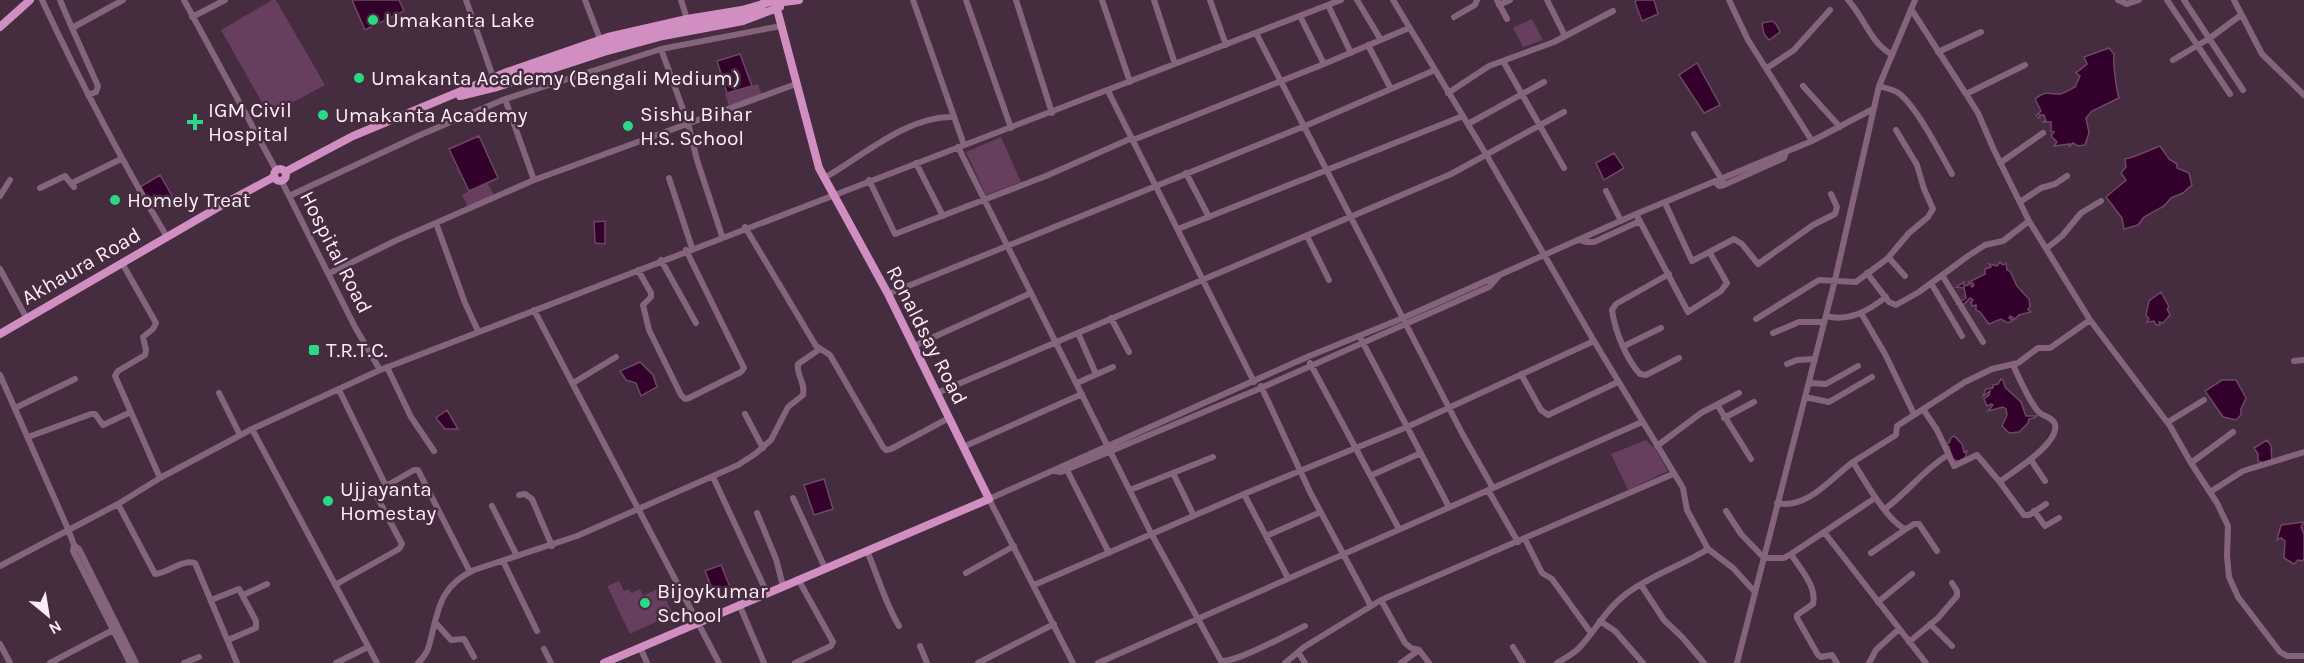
<svg xmlns="http://www.w3.org/2000/svg" width="2304" height="663" font-family="Karla,sans-serif">
<style>
.green{fill:#673e5d}
.water{fill:#32002b;stroke:#6f4768;stroke-width:1.5}
.lines{fill:none;stroke-linecap:round;stroke-linejoin:round}
.minor{stroke:#84647c;stroke-width:6}
.major{stroke:#d18fc1;stroke-width:8}
.major-bridge{stroke:#d18fc1;stroke-width:8}
.poi-dot{fill:#2bd884;stroke:#452c3f;stroke-width:2}
.labels{text-anchor:middle;stroke-width:5;stroke-linejoin:round;paint-order:stroke}
.poi-label{font-size:21px;fill:#fdecf8;stroke:#452c3f;text-anchor:start}
.street-label{font-size:21px;fill:#fdecf8;stroke:#452c3f}
</style>
<rect width="100%" height="100%" fill="#452c3f"/>
<path class="green" d="M272,0H276L325,85L269,115L221,30Z
M1532,19L1543,40L1523,47L1513,28Z
M758,84L762,94L729,106L725,94Z
M1001,137L1021,182L986,195L966,152Z
M487,182L494,195L468,207L462,195Z
M1646,440L1655,449L1668,471L1628,490L1611,454Z
M619,581L624,591L629,589L631,593L640,589L643,596L657,589L660,595L663,594L673,614L630,634L607,586Z"/>
<path class="water" d="M352,0H399L404,11L365,30Z
M1637,0H1654L1658,14L1642,21L1635,2Z
M1772,21L1776,24L1780,32L1769,40L1764,34L1762,23Z
M2109,48L2114,54C2113,63 2116,88 2119,98L2092,111L2086,118L2089,133L2085,145L2078,146L2073,143L2069,147L2070,144L2054,146L2057,142L2051,136L2054,132L2051,131V122H2042L2046,121L2044,115H2039L2040,118H2038L2036,116L2041,111L2035,99C2048,89 2048,95 2060,94C2065,93 2071,89 2075,87L2080,76L2076,73L2087,64L2084,57Z
M740,54L752,86L727,93L717,61Z
M1697,63L1720,105L1704,113L1679,75Z
M479,136L498,178L469,191L449,149Z
M2160,146L2169,159L2177,164V168L2189,173L2192,185L2183,193L2171,198L2164,206L2144,217L2138,225L2124,229L2122,218L2106,197L2126,180L2121,173L2126,167L2125,159C2137,157 2148,150 2160,146Z
M1614,153L1624,168L1604,180L1596,163Z
M160,175L172,196L151,208L140,187Z
M605,221V244L595,243L594,222Z
M2000,262L2003,265L2006,263L2007,270L2010,271L2017,286L2029,299L2030,306L2028,310L2031,312L2019,315L2015,319L2010,316L2009,318L2013,320L2008,323L2001,319L1989,324L1980,312L1976,310V305L1972,306L1971,303L1973,300L1970,298L1964,304H1957L1966,298L1964,288L1956,287L1964,282V286L1968,285L1969,282L1972,287L1974,285L1971,281L1985,274V269L1991,267L1989,264L1997,266Z
M2161,292L2169,307L2167,309L2170,315L2163,323L2159,322L2160,325H2156L2154,321L2147,322L2149,319L2146,315L2149,301Z
M640,362L653,375L657,387L641,396L636,383L626,380L620,371Z
M2001,379L2003,380L2005,387L2021,402L2026,416H2037L2034,418L2029,419L2028,423L2019,432L2009,433L2002,426L2007,415L2006,409L2003,407L1988,411L1993,405L1991,404L1987,406L1984,399L1989,395L1990,391L1983,396L1986,389L1993,388V385L1998,384Z
M2222,380H2236L2246,398L2241,409V415L2236,420L2223,417L2205,391Z
M447,410L458,429H445L436,418Z
M1954,436L1962,444L1964,452L1967,451L1965,458L1959,461L1953,460L1949,447L1945,443H1949L1951,438Z
M2267,440L2271,446L2272,461L2266,464L2258,461V454L2254,448Z
M824,479L833,509L814,515L804,485Z
M2304,522L2301,527L2304,534V559L2302,561L2298,560L2294,564L2284,558L2285,541L2281,538L2277,540L2281,525Z
M721,565L732,592L716,598L705,571Z"/>
<g class="lines">
<path class="minor" d="M42,0C80,81 121,160 167,237
M60,0L72,28
M184,0L276,170
M466,0L493,77
M585,0L600,39
M681,0L687,19
M913,0L964,145
M966,0L1011,128
M1016,0L1052,113
M1102,0L1130,82
M1154,0L1175,64
M1210,0L1226,45
M1357,0L1381,40
M1393,0L1487,156L1594,341L1683,488L1687,510L1708,549L1733,568L1754,591
M1497,0L1507,19
M1547,0L1565,36
M1729,0L1748,40L1812,141
M1848,0C1864,17 1870,42 1891,54
M2118,0L2127,4L2139,0
M2167,0L2230,94
M2184,0L2243,90
M2234,0L2262,54L2304,95
M1328,5L1351,53
M1499,5L1510,0
M1911,9L1966,94L2025,65
M1300,16L1324,64
M192,17L225,0
M1454,17L1475,5L1477,0
M1256,33L1463,435L1493,488
M1368,45L1391,89
M661,49L688,123L697,160L722,236
M1938,52L1981,32
M2173,60L2210,38L2241,15
M1503,61L1564,168
M1767,68L1794,50L1830,10
M1803,86L1840,127
M1879,86C1885,88 1892,89 1897,92C1915,103 1941,155 1952,174
M1108,91L1254,382
M1448,93L1489,66L1554,42L1613,11
M1966,94L1978,113L1994,150L2029,221L2090,320L2170,426L2191,463L2217,503L2228,526L2227,556L2229,577L2238,597L2280,652L2287,656H2304
M88,95L96,92L98,86L72,28L123,0
M505,99L534,180
M1468,124L1544,82
M1694,134L1722,180
M1133,140L1324,64L1409,28
M958,147L1152,535L1221,661C1236,663 1288,634 1305,626
M916,163L943,216
M2000,163L2043,133
M1186,173L1209,217
M669,178L692,248
M824,178C863,156 908,115 954,117
M281,180L355,327L380,370
M869,180L895,234L1046,176L1132,138
M1715,182L1719,186L1724,185L1784,158L1786,152
M72,183L121,159
M40,188L65,176L74,187
M1606,191L1621,221
M0,196L10,180
M289,196L420,135L505,99L661,49L781,26
M2020,202L2041,188L2055,184L2067,176
M1665,203L1692,261L1734,239L1742,244L1758,264L1813,225L1835,214L1837,207L1831,194
M1636,214L1688,312L1721,291L1727,283L1710,253
M436,223L465,303L478,331
M745,227L816,346L830,355L883,447L886,450L891,449L949,418
M1178,229L1463,116
M1307,236L1329,280
M1580,240L1587,242H1594L1640,221
M2047,248L2062,236L2081,213L2101,201
M1887,259L1909,233L1928,217L1933,209L1924,189L1917,165L1896,130
M661,260L696,323
M122,263L156,323L153,329L143,337L146,350L145,355L118,371L115,376L160,478
M0,269L27,319
M638,270L651,293V297L643,305L649,330L681,395L685,399L689,398L741,372L744,368L686,250
M1867,273L1889,302L1896,305L1919,292L1968,256L1985,245L2003,241L2029,221
M328,274L397,240L534,180L796,84
M1669,274L1616,304L1612,310C1615,331 1626,359 1640,374L1646,375L1679,358
M1942,275L1983,342
M1931,283L1962,336
M888,294L1305,126L1435,70
M534,310L719,663
M1861,313L1885,354L1914,414
M1826,316C1849,322 1868,311 1886,297
M1111,318L1129,352
M1756,319L1819,280L1856,282L1887,259H1890L1905,276
M1078,333L1096,374
M1773,333L1799,322H1824
M1361,339L1449,507
M914,346L1031,293
M1624,346L1661,328
M2294,361L2304,360
M1310,363L1399,529
M1787,364L1797,360L1815,359
M387,367L411,417L434,451
M1521,374L1541,410L1548,415L1618,382
M0,375L68,529L74,545L73,551L130,663
M573,383L616,357
M1077,383L1113,367
M1809,383L1826,384L1858,366
M1261,386L1310,492L1371,606
M219,393L240,435
M937,393L1451,174L1564,112
M1805,397L1829,402L1872,377
M1718,406L1751,459
M15,408L75,379
M1923,409L1937,430L1954,466L1977,455L1999,481L2002,480C2014,471 2060,443 2055,424C2052,416 2042,417 2037,410C2027,397 2020,380 2013,365
M745,414L763,448
M1724,418L1754,402
M2168,422L2204,400
M252,429L377,663
M28,437L91,414H95L103,425L131,412
M1657,446L1701,413L1739,393
M963,447L1082,394
M2031,460L2045,481
M1853,462L1896,435L1897,426L1965,382L1992,369L2018,363L2038,348H2050L2090,320
M2191,463L2233,432
M1065,466L1109,553
M1054,471L1061,472L1261,388L1489,287L1498,277
M1173,473L1194,516
M1372,475L1421,453
M713,477L767,593
M1999,481L2024,515H2029L2046,504
M386,486L414,470H418L470,572
M1130,490L1213,457
M1488,490L1518,542
M2210,492L2243,471L2304,452
M1244,494L1288,578
M519,495L525,494L532,499L552,546
M793,498L825,568
M1777,503C1807,510 1831,478 1853,462C1863,478 1889,524 1906,529L1914,524H1919L1937,551
M118,504L155,574C168,573 182,559 195,563L237,663
M492,506L517,556
M1885,509C1908,492 1924,469 1948,455
M1726,511L1741,534L1764,558H1784L1791,554L1875,498
M2034,511L2045,526L2059,518
M757,513L776,559L783,586
M1824,532L1926,663
M1266,536L1321,512
M1525,539L1542,573L1552,579L1591,633
M74,545L79,549L136,663
M867,551C878,576 885,603 899,626
M1871,553L1906,529
M1791,554C1800,569 1817,586 1813,604L1797,615V618L1818,655L1821,657L1832,655L1837,663
M503,561L537,631
M0,566L118,504L160,478L252,429L380,370L1341,0
M966,573L1014,546
M335,585L399,549L402,544L376,495L377,492L386,486L339,390
M1034,585L1244,494L1407,427L1594,341
M1641,585L1664,620L1682,637L1704,663
M243,595L267,584
M211,600L239,589L256,621V628L228,640
M1381,600L1405,643L1411,648L1419,650L1429,663
M1878,602L1912,574
M739,604L764,663
M1600,621L1615,631L1643,663
M435,622L451,640L464,639L474,657
M1930,624L1952,646
M1909,642L1938,618L1957,596V591L1952,583
M0,644L10,663
M920,646L927,663
M640,647L647,663
M1513,647L1523,663
M544,649L551,663
M1298,652L1305,663
M50,663L113,630
M184,663L199,657
M336,663L368,647
M418,663C428,654 429,646 432,634C439,603 444,584 474,570L577,536L738,465L755,454L771,440L788,407L803,395C806,383 796,375 798,364L820,349
M795,663L831,646L833,642L798,579
M978,663L1054,624
M1073,663L989,499L1307,357L1403,318L1636,214L1812,141L1873,109
M1098,663L1642,422
M1285,663L1304,647L1381,600L1673,474
M1401,663L1419,650
M1557,663C1565,658 1574,654 1580,647C1596,630 1606,609 1626,594C1651,575 1681,566 1708,549
M1737,663L1835,280L1879,86L1915,0
M1869,663L1876,650L1899,629"/>
<path class="major" d="M784,2L799,0
M0,27L30,0
M497,81L604,44
M460,96L497,87L604,52L663,36L743,21L780,7
M274 175a6 6 0 1 1 12 0a6 6 0 1 1-12 0Z
M285,172L353,136L507,72L608,37L687,19L742,10L777,0
M0,334L229,201L274,177
M604,663L989,499L888,294L819,168L778,13"/>
<path class="major-bridge" d="M604,44L667,28L749,15L761,8L765,0"/>
</g>
<g class="poi-dot">
<circle cx="373" cy="20" r="6"/>
<circle cx="359" cy="78" r="6"/>
<circle cx="323" cy="115" r="6"/>
<path d="M192 113h6v6h6v6h-6v6h-6v-6h-6v-6h6z"/>
<circle cx="628" cy="126" r="6"/>
<circle cx="115" cy="200" r="6"/>
<rect x="308" y="344" width="12" height="12" rx="3"/>
<circle cx="328" cy="501" r="6"/>
<circle cx="645" cy="603" r="6"/>
</g>
<g class="labels">
<g class="poi-label">
<text x="385" y="27">Umakanta Lake</text>
<text x="371" y="85">Umakanta Academy (Bengali Medium)</text>
<text x="208" y="117">IGM Civil<tspan x="208" dy="24">Hospital</tspan></text>
<text x="640" y="121">Sishu Bihar<tspan x="640" dy="24">H.S. School</tspan></text>
<text x="335" y="122">Umakanta Academy</text>
<text x="127" y="207">Homely Treat</text>
<text x="326" y="357">T.R.T.C.</text>
<text x="340" y="496">Ujjayanta<tspan x="340" dy="24">Homestay</tspan></text>
<text x="657" y="598">Bijoykumar<tspan x="657" dy="24">School</tspan></text>
</g>
<g class="street-label">
<text transform="translate(336 252) rotate(63)" y="7">Hospital Road</text>
<text transform="translate(81 266) rotate(-30)" y="7">Akhaura Road</text>
<text transform="translate(927 335) rotate(63)" y="7">Ronaldsay Road</text>
</g>
</g>
<g transform="translate(48 615) rotate(150)" stroke="#452c3f" stroke-width="4.5" paint-order="stroke">
<path d="M0-4.5L10 22L0 15L-10 22Z" fill="#fdecf8"/>
<text y="-9" font-size="16" font-weight="bold" text-anchor="middle" fill="#fdecf8">N</text>
</g>
</svg>
